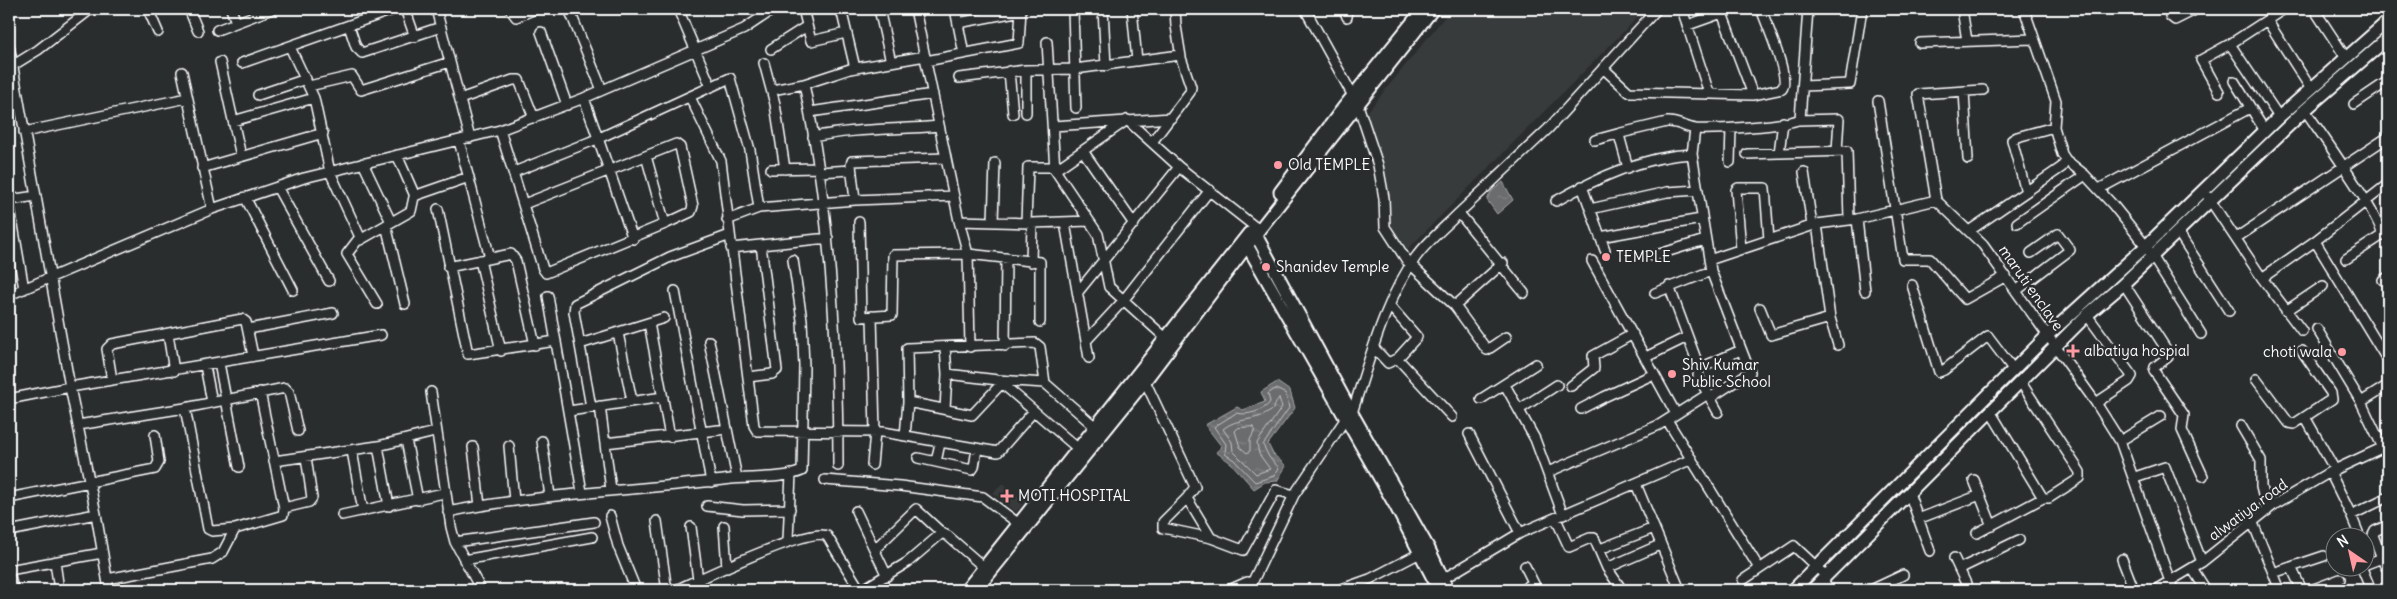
<svg xmlns="http://www.w3.org/2000/svg" width="2397" height="599" font-family="Delius,sans-serif">
<style>
.built{fill:#373a3b}
.water{fill:url(#water-ripples);stroke:#a6a7a7}
.lines{fill:none;stroke-linecap:round;stroke-linejoin:round}
.shore{stroke:#c3c4c5;stroke-width:1}
.minor-casing{stroke:#fff;stroke-width:12}
.major-casing{stroke:#fff;stroke-width:15}
.minor{stroke:#2a2d2e;stroke-width:9}
.major{stroke:#2a2d2e;stroke-width:11}
.poi-dot{fill:#ff9aa2;stroke:#2a2d2e;stroke-width:2}
.labels{text-anchor:middle;stroke-width:5;stroke-linejoin:round;paint-order:stroke}
.poi-label{font-size:15px;fill:#fff;stroke:#2a2d2e;text-anchor:start}
.street-label{font-size:15px;fill:#fff;stroke:#2a2d2e}
</style>
<defs>
<pattern id="water-ripples" width="26" height="14" patternUnits="userSpaceOnUse" patternTransform="scale(1.25)"><rect width="26" height="14" fill="#6a6c6d"/><path d="M2 4q2-2 4 0t4 0M15 11q2-2 4 0t4 0" fill="none" stroke="#808283"/></pattern>
</defs>
<rect width="100%" height="100%" fill="#2a2d2e"/>
<filter id="ink" filterUnits="userSpaceOnUse"><feTurbulence type="fractalNoise" baseFrequency=".02" numOctaves="2"/><feDisplacementMap in="SourceGraphic" scale="10" xChannelSelector="R" yChannelSelector="G"/><feConvolveMatrix kernelMatrix="1 2 1 2 8 2 1 2 1" color-interpolation-filters="sRGB"/></filter>
<g filter="url(#ink)">
<path class="built" d="M1451,9H1646L1407,250L1394,236L1365,115Z
M1003,483L1020,499L1022,505L1016,512L993,493Z"/>
<path class="water" d="M1503,182L1513,200L1497,214L1487,200L1491,192Z
M1277,382L1290,391L1295,408L1268,444L1273,454L1286,466L1277,481L1265,482L1254,489L1231,463L1216,452L1222,447L1205,425L1237,407L1243,410L1265,402L1261,392Z"/>
<g class="lines">
<path class="shore" d="M1276,389L1286,394L1289,408L1263,445L1269,457L1279,468L1274,476L1255,482L1234,460L1225,454L1226,444L1214,427L1236,413C1246,416 1265,411 1270,402L1268,394Z
M1279,398L1282,407L1257,443L1259,454L1270,469L1256,474L1233,451L1232,442L1223,429C1237,417 1256,422 1271,411C1276,407 1275,402 1279,398Z
M1253,427L1255,430L1250,440V451L1247,453L1240,447L1235,431L1238,428Z"/>
<g class="minor-casing">
<path id="minor" d="M148,9L158,32
M189,9L198,31
M231,9L236,22
M405,9L415,37
M436,9L470,138
M510,9L516,17L535,9
M569,9L602,90
M678,9L711,87
M803,9L811,41L846,33
M841,9L855,68
M879,9L891,62
M915,9L959,221L968,254L970,347
M955,9L964,54
M1073,9L1076,108
M1103,9L1106,66
M1132,9L1137,61
M1175,9L1176,26L1181,57
M1305,9L1358,105L1378,165L1384,198L1385,227L1407,261L1455,306
M1344,9L1347,17
M1682,9L1709,93
M1962,9L1967,41
M2024,9L2056,101L2054,127L2062,154L2066,160L2085,175L2113,205L2146,246L2201,334
M2169,9L2170,16L2175,20L2197,9
M2314,9L2346,58
M1722,13L1753,95
M2267,20L2311,89
M958,23L1021,11
M1688,25L1733,9
M349,26L356,47L362,53L441,27
M217,30L272,9
M541,32L567,105
M1047,42L1055,170L1098,234L1109,287L1169,341
M1920,43L2033,39
M2230,44L2284,9
M9,45L70,387L96,514L109,590
M290,47L314,98L330,172L360,237L347,254L377,304
M771,49L807,26
M926,61L1019,43L1021,9
M220,62L241,156
M242,63L395,9
M764,63L775,104L785,169
M12,66L38,50L91,9
M1603,68L1629,92L1753,95L1782,89C1791,79 1766,23 1761,9
M1026,70V113
M1009,71L1013,114
M182,72L212,209
M959,78L1026,70L1075,69L1180,55L1191,87L1190,92L1152,142
M2234,81L2265,131
M804,84C830,210 838,338 838,466
M309,86L352,76L361,90L450,62
M1803,86L1850,84L1862,9
M772,90L804,84L850,69L925,56
M1983,90L1918,94L1936,200L1983,245L2096,403L2120,441L2173,590
M1964,91L1968,159
M2219,92L2201,60L2230,44L2279,117
M258,95L306,79
M690,97L721,161L754,426L757,431L883,432L998,452L1034,411
M584,98L633,239
M460,99L513,80H519L534,118
M1878,101L1903,259H1930L1965,299L2006,276
M2354,104L2388,81
M2305,110C2317,128 2386,224 2381,236L2346,259
M810,112L933,94
M1798,120L1839,119L1837,151
M233,121L314,98
M1053,126L1171,118
M500,130L543,269L546,273L665,224L691,212L693,206L680,147L676,144L524,204
M24,132L187,98
M813,137C855,128 897,130 939,126
M1595,140L1621,133
M459,141L490,258
M1083,151L1134,224
M1779,153L1783,122
M1692,154L1695,129
M1747,154L1847,151L1849,220
M397,155L415,196
M646,156L665,224
M1730,162L1731,129
M363,163L391,222
M202,168L323,133
M1628,168L1619,135L1621,133L1667,122C1677,121 1686,128 1696,129C1713,130 1787,126 1800,119L1808,9
M771,169L818,168
M1055,170L1127,120L1179,167L1259,230
M514,172L597,139L730,78L750,150L759,208
M819,172L851,170
M1804,172L1812,225
M1582,186L1605,250
M277,187L329,281
M2099,189L2250,108
M2026,192L2012,140L2017,137L2054,127
M245,197L293,290
M2208,197L2262,278L2302,331
M9,200L36,196
M855,200L851,165L852,161L946,158
M1556,201C1597,178 1644,156 1692,154L1711,271L1750,372L1710,398
M9,202L24,289
M438,209L468,354L556,341
M1590,209L1667,192L1698,190
M1459,213L1548,129L1657,9
M1857,219L1865,291
M727,220L759,208L855,200L954,196
M959,221L1032,223L1089,221
M993,221L995,163
M859,222L861,317L892,315L893,255L968,254L1040,262V322
M1026,223L1028,167H1055
M1065,223L1089,358
M2017,223L2085,175
M1817,224L1857,219L1936,200
M386,225L405,304
M1969,231L2062,167L2066,160
M2178,232L2229,311
M1600,237L1701,219
M2236,238L2388,137
M360,240L411,211L414,197L417,195L469,177
M2315,241L2388,361
M731,248L828,238
M1741,249L1736,190L1738,188H1765L1769,240
M1653,256L1705,240
M480,260L501,351
M1709,260L1817,224L1830,318L1838,345
M1592,261L1676,414
M1031,262L1032,223
M1503,263L1455,306L1487,350L1506,337
M448,267L511,254L516,261L535,345
M2262,278L2315,241L2388,184
M2383,280L2388,277
M2124,284L2168,352V357L2155,367L2154,371L2184,415L2182,430L2203,476
M1912,285L1939,372L1944,370L1988,336L2013,369
M1669,286L1699,367L1698,376L1718,412
M675,291L711,482
M2016,291L2070,250L2058,234L2031,253
M1078,292L1179,167
M1655,293L1711,271
M9,295L212,209L304,178L500,130L584,98L744,29L774,9
M548,296L582,492
M1390,306L1417,337L1397,359
M1760,308L1771,335L1830,318
M2286,311L2323,286
M2087,315L2132,376L2129,381L2096,403
M872,316L875,432L872,465
M649,323L670,437
M248,329L333,313
M2317,329L2361,402L2383,448
M618,333L632,401
M168,334L174,371
M709,341L737,478
M1086,341L1122,302L1210,190
M580,344L664,318
M1005,346L1006,258
M945,347L947,374L945,409
M1374,348L1388,363L1396,359L1399,360L1452,417
M1646,357L1687,337
M219,363L239,467
M205,366L212,402
M1700,368L1741,350
M947,374L998,380L1082,452
M748,377L772,374L777,370L761,245
M2256,379L2289,423L2294,424L2332,399L2331,393L2302,351
M112,380L107,349L112,344L242,319L246,322L253,356
M998,380L1045,383L1100,431
M1145,381L1195,487L1187,498L1211,538L1243,550L1276,490L1294,495L1346,418L1352,413C1369,362 1384,301 1416,257C1428,241 1445,227 1459,213L1524,293
M1505,385L1535,439L1563,515
M1571,386L1594,368L1593,356L1633,334
M431,392L451,527L455,542L481,590
M9,399L70,387L381,335
M1481,399L1536,364
M908,402L972,415L1002,383
M2361,402L2388,385
M600,406L611,490
M591,407L574,312L575,304L670,257L730,235
M185,408L208,529L212,531L235,529
M1520,409L1557,385
M1581,409L1604,397L1654,374
M569,411L663,397
M1990,411L2043,498H2049L2080,478V472L2020,381
M2305,417L2335,470
M1667,420L1759,568
M78,425L185,408L285,388L289,392L298,431
M2241,426L2261,460V487L2267,511
M1469,434L1520,533
M905,436L908,402L907,348L1035,343L1040,347L1045,383
M406,440L418,500
M542,441L550,496
M2120,441L2161,416
M605,443L727,429
M378,446L389,506
M509,446L514,501
M473,447L480,506
M352,451L363,511
M918,458L972,470L974,467L977,449
M274,461L378,446L435,432
M936,462L940,443
M1548,472L1659,425L1708,394
M2330,472L2351,515L2388,497
M2135,477L2165,467L2202,562
M825,480L900,486L983,497L1023,527
M1974,480L1992,526
M1636,484L1680,590
M1909,493L1930,551
M9,498L155,469L159,462L155,435
M1187,498L1163,522V528L1211,538
M707,506L743,510L790,509
M284,508L309,502L312,498L306,457
M856,511L887,576
M448,512C541,493 636,491 731,479C751,477 784,479 802,471L804,366L802,320L793,260
M342,515L444,493
M2351,515L2358,532L2355,536
M610,516L618,546L636,590
M1556,519L1569,547L1590,538H1594L1607,568L1622,590
M1918,519L1980,495
M657,521L666,584L670,590
M2253,523L2280,590
M2388,525L2375,531L2373,535L2385,566L2388,569
M724,526L727,568
M691,527L698,580
M9,531L96,514
M1977,533L2043,498
M788,540L791,474
M455,542L594,522
M875,549L916,509L942,533
M1600,549L1654,528
M1954,558L1969,590
M2122,559L2134,590
M464,560L592,537
M55,562L59,590
M2364,565L2382,558
M1525,566L1537,590
M2361,566L2371,590
M2291,567L2302,590
M1607,568L1660,545
M2192,568L2206,590
M1959,569L2019,540
M9,570L102,553
M9,571L13,590
M2273,573L2324,556
M107,579L212,559L223,552L235,529L283,515L284,508L260,392
M1743,580L1794,546L1826,576
M1822,580L1830,590
M1438,582L1520,533L1692,459
M1252,583L1294,495
M676,590C698,580 810,526 827,536L860,590
M862,590L908,562L942,533L948,536L987,570
M1229,590L1247,582L1252,583
M1339,590L1370,579L1424,551
M1522,590L1533,583
M1871,590L1903,575
M2155,590L2202,562L2275,504L2330,472L2388,445
M2311,590L2340,579"/>
</g>
<g class="major-casing">
<path id="major" d="M1280,192L1343,108L1423,9
M1256,235L1352,413L1429,549L1448,590
M1248,247L1395,505L1439,590
M966,590L1249,233
M976,590L1145,381L1259,230L1433,9
M1793,590L2048,335L2146,246L2279,117L2388,21
M1812,590L2087,315L2120,287L2305,110L2388,38"/>
</g>
<use href="#minor" class="minor"/>
<use href="#major" class="major"/>
</g>
</g>
<g class="poi-dot">
<circle cx="1278" cy="165" r="5"/>
<circle cx="1606" cy="257" r="5"/>
<circle cx="1266" cy="267" r="5"/>
<path d="M2070.5 343.5h5v5h5v5h-5v5h-5v-5h-5v-5h5z"/>
<circle cx="2342" cy="352" r="5"/>
<circle cx="1672" cy="374" r="5"/>
<path d="M1004.5 488.5h5v5h5v5h-5v5h-5v-5h-5v-5h5z"/>
</g>
<g class="labels">
<g class="poi-label">
<text x="1288" y="170">Old TEMPLE</text>
<text x="1616" y="262">TEMPLE</text>
<text x="1276" y="272">Shanidev Temple</text>
<text x="2084" y="356">albatiya hospial</text>
<text x="2332" y="357" text-anchor="end">choti wala</text>
<text x="1682" y="370">Shiv Kumar<tspan x="1682" dy="17">Public School</tspan></text>
<text x="1018" y="501">MOTI HOSPITAL</text>
</g>
<g class="street-label">
<text transform="translate(2031 288) rotate(55)" y="5">maruti enclave</text>
<text transform="translate(2248 510) rotate(-36)" y="5">alwatiya road</text>
</g>
</g>
<rect width="2397" height="599" fill="none" stroke="#2a2d2e" stroke-width="30"/>
<rect x="15" y="15" width="2367" height="569" fill="none" stroke="#fff" stroke-width="2" filter="url(#ink)"/>
<g transform="translate(2350 552) rotate(326)"><circle r="24" fill="#2a2d2e" stroke="#7f8182"/>
<path d="M0-4L9 19L0 12L-9 19Z" fill="#ff9aa2"/>
<text y="-8" font-size="14" font-weight="bold" text-anchor="middle" fill="#ffffff">N</text>
</g>
</svg>
